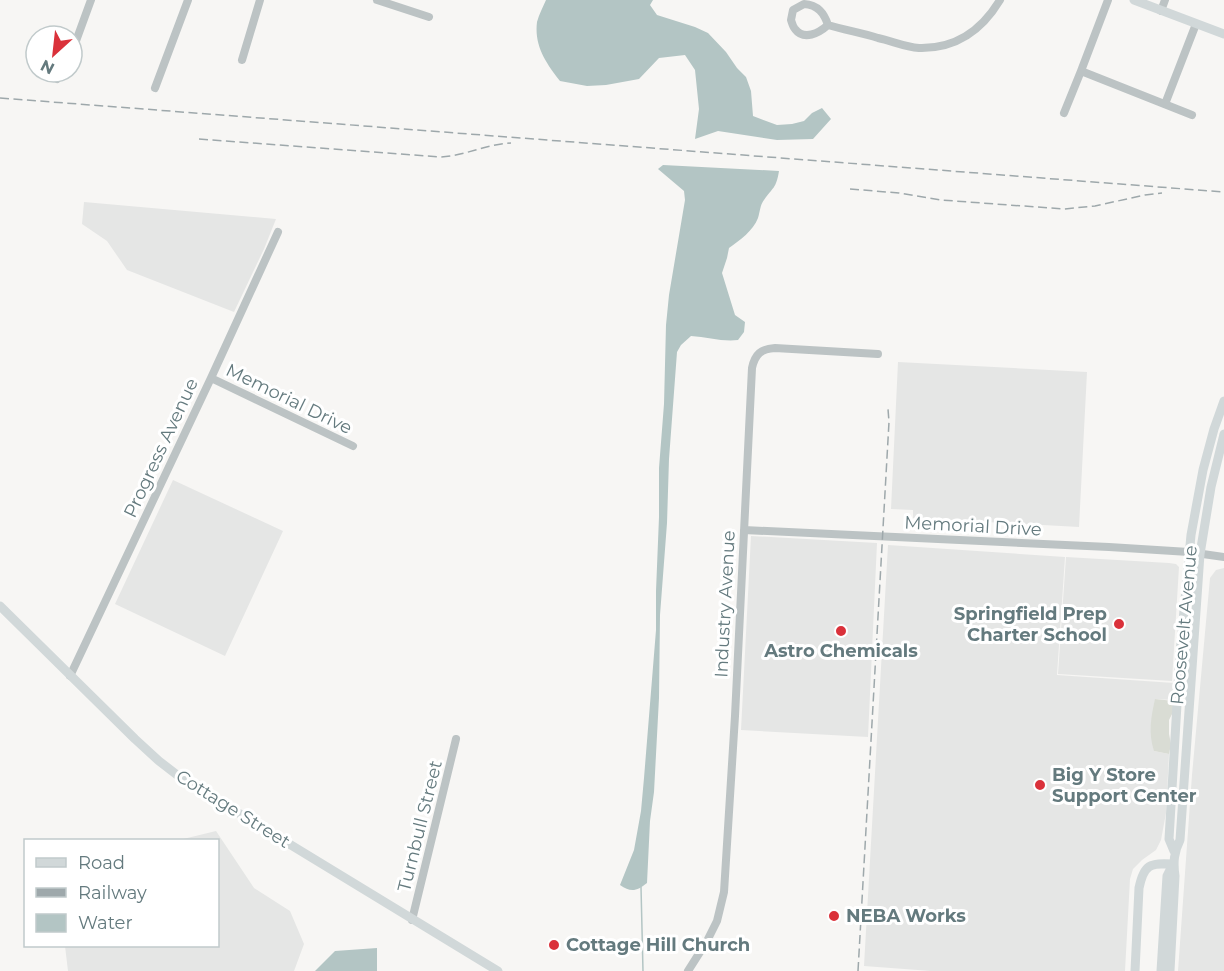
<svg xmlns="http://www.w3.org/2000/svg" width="1224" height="971" font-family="Montserrat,sans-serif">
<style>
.built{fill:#e5e6e5}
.green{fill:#d9dcd4}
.water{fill:#b3c5c4}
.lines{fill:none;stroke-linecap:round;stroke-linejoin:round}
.stream{stroke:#b3c5c4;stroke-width:1.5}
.minor{stroke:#bcc3c4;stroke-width:8}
.major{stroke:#d1d8d9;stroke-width:9}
.rail{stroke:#9ea8ab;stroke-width:1.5;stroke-dasharray:9 4.5;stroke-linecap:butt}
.poi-dot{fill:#da313a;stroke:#fff;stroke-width:2}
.labels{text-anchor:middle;stroke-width:6;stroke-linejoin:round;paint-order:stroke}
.street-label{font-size:18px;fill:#647a7e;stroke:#fff}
.poi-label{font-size:18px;font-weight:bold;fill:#647a7e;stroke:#fff;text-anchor:start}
</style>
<rect width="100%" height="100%" fill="#f7f6f4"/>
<path class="built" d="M84,202L276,219L264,249L234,312L127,270L107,241L82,224Z
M898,362L1087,372L1079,527L913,518V510L891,509Z
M173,480L283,531L225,656L115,604Z
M751,536L877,543L868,737L741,730Z
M888,545L1065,557L1057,675L1174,683L1172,700L1155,699L1154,751L1169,754L1166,813L1161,840L1156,850L1142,860L1133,869L1130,879L1125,971H931L864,966Z
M1066,557L1169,563L1176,564L1179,567L1172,681L1058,674Z
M1224,568V971H1178L1192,775L1210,578L1216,570Z
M216,831L254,888L290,911L304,944L294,971H68L65,946H218V840H179Z"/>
<path class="green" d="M1155,699L1174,701V710L1169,720V734L1171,744L1169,754L1154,751C1148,733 1151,717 1155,699Z"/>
<path class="water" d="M546,0H653L650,5L657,15L695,27L708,33L726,52L737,68L746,77L751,91L753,116L777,125L792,124L804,121L812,113L822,108L831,119L813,139L777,140L718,131L695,139L699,109L695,70L685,55L659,58L639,79L606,85L587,86L560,81C546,63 534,46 537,22C539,14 543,7 546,0Z
M663,165L779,171C776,189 773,187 764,200C760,205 760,212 758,218C753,231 740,240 729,248L727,258L722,273L735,315L745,322L744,332L738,340C723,342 707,337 691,336L681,345L677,352L669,459L667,523L660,615L659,698L654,792L650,821L647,883C637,891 631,893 620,885L634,850L641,811L644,778L656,630V591L659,517V468L664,404L666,325L669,295L685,200L684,191L658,169Z
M377,948V971H315L335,951Z"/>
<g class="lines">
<path class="stream" d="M641,887L643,971"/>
<path class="minor" d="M377,0L429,17
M804,4C818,5 824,13 828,25C819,33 804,41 795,29C793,27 792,23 791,20L793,10Z
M1161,11L1165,0
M828,25C845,30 862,33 878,38C892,41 905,47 919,48C956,49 982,30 1000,0
M72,52L91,0
M242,60L260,0
M1081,71L1192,115
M57,79L61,72
M155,88L188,0
M1165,104L1196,24
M1064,113L1081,71L1108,0
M211,378L353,446
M744,530L1109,547L1189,552L1224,557
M70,676L211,378L278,232
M412,920L456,739
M688,971L707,941L717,921L724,892L735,716L752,368C755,354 761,349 775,348L878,354"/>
<path class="major" d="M1134,0L1224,34
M0,606L135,739L159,761L181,778L498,971
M1174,851L1169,839L1180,654L1191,535L1203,470L1214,429L1224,401
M1135,971L1139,888C1144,864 1150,863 1173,864
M1161,971L1167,876L1173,864
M1170,971L1175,876C1173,862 1174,852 1180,840L1200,554L1211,487L1224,434"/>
<path class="rail" d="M0,98L1224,192
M199,139L440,157C465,156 486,144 511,143
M850,189L899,193L941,200L1064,209L1095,206L1145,195L1162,193
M858,971L889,422L888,409"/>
</g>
<g class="poi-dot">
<circle cx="1119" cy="624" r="6"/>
<circle cx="841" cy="631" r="6"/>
<circle cx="1040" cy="785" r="6"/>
<circle cx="834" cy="916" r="6"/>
<circle cx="554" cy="945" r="6"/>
</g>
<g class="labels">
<g class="street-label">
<text transform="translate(289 399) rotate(26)" y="6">Memorial Drive</text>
<text transform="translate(161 448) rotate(-65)" y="6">Progress Avenue</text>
<text transform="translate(973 526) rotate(3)" y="6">Memorial Drive</text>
<text transform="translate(725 604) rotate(-87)" y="6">Industry Avenue</text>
<text transform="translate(1184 625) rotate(-85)" y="6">Roosevelt Avenue</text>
<text transform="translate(233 809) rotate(32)" y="6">Cottage Street</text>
<text transform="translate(420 826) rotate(-76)" y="6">Turnbull Street</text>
</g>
<g class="poi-label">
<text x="1107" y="620" text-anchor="end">Springfield Prep<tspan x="1107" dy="21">Charter School</tspan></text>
<text x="841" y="657" text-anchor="middle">Astro Chemicals</text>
<text x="1052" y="781">Big Y Store<tspan x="1052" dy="21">Support Center</tspan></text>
<text x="846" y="922">NEBA Works</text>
<text x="566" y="951">Cottage Hill Church</text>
</g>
</g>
<rect x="24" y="839" width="195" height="108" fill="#ffffff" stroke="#c1cacb" stroke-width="1.5"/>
<rect x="36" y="858" width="30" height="9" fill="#d1d8d9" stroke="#c1cacb" stroke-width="1.5"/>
<text x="78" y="869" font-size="18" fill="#647a7e">Road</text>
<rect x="36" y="888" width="30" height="9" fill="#9ea8ab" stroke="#c1cacb" stroke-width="1.5"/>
<text x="78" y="899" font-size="18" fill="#647a7e">Railway</text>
<rect x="36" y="914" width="30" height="18" fill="#b3c5c4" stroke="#c1cacb" stroke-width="1.5"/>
<text x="78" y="929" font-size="18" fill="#647a7e">Water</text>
<g transform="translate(54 54) rotate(207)"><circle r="28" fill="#ffffff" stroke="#c1cacb" stroke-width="1.5"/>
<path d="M0-4.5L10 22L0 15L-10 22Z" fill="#da313a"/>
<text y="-9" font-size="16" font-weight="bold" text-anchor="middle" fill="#647a7e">N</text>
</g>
</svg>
